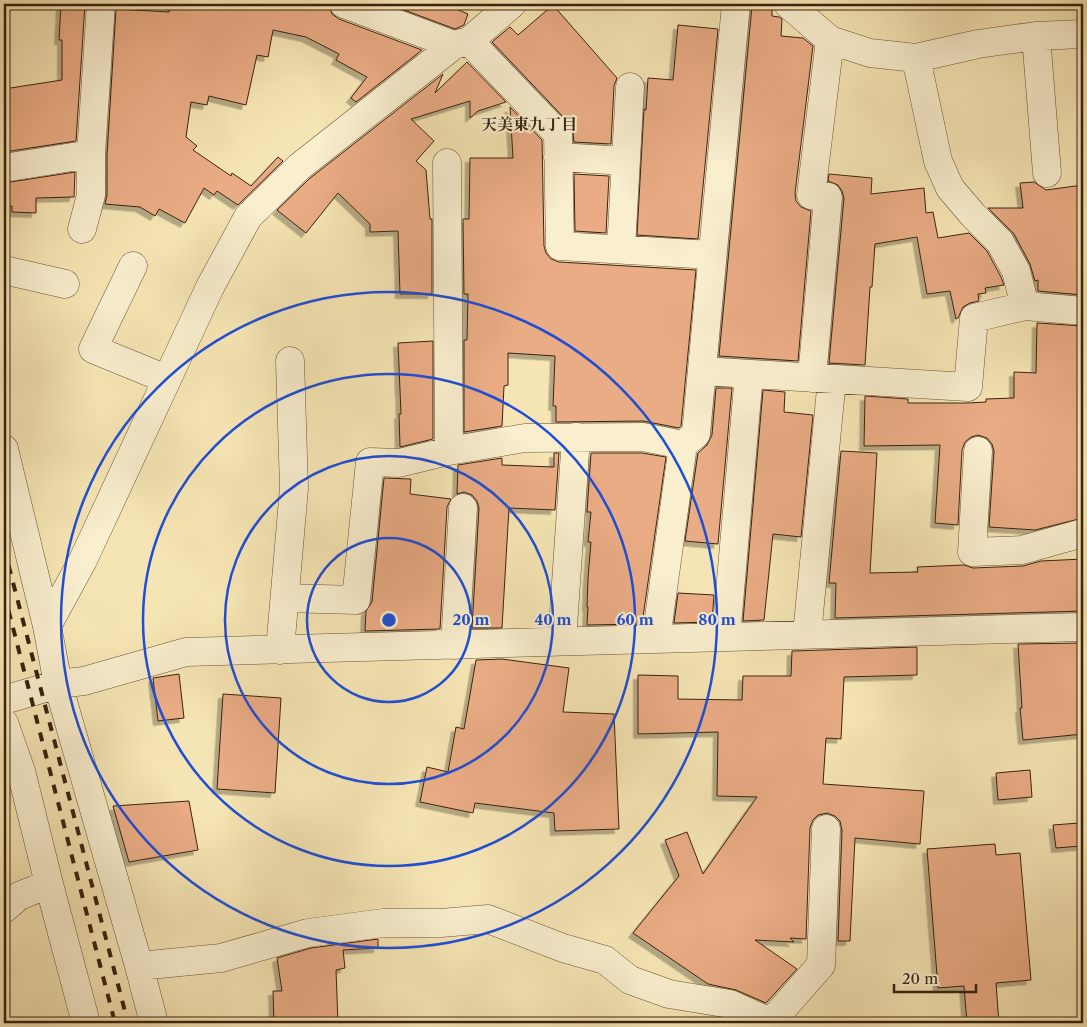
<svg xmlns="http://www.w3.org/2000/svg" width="1087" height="1027" font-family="'Libre Caslon Text','Noto Serif JP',serif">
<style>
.building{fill:#eaac85;stroke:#392211;filter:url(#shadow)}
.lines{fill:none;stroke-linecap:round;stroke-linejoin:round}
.minor-casing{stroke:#68533a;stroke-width:29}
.minor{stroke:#f9eece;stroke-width:28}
.rail{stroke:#392211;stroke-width:4;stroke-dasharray:9 9;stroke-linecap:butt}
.ring{fill:none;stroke:#1d4ed8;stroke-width:2.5}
.labels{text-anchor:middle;stroke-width:4;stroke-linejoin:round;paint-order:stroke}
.neighbourhood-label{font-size:16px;font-weight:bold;fill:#392211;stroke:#f9eece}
.centre{fill:#1d4ed8;stroke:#f9eece;stroke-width:2.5}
.ring-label{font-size:15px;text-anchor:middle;font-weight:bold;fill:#1d4ed8;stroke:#f9eece;stroke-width:4;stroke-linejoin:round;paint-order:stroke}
</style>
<defs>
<filter id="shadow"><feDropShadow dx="-4.5" dy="4.5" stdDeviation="0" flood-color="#0004"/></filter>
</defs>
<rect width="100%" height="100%" fill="#f6e5b4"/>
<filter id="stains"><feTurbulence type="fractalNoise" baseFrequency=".004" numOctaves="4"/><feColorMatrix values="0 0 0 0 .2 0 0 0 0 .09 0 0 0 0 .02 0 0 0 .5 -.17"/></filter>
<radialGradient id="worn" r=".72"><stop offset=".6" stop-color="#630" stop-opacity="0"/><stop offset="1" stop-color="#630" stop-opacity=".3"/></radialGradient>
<path class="building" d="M61,4H85L76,141L4,152V89L62,80V40H59Z
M171,4H329L332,14L339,19L422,50L356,102L351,98L367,77L336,60L339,54L306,37L273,30L268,57L257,55L246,105L209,96L207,105L191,102L186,137L197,146L193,150L231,176L232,173L251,186L278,157L283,161L238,205L217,191L214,195L204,188L185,223L159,209L155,216L140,207L105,204L107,195V155L116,9L169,12Z
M388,4H444L468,14L464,25L455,29Z
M553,5L617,78L614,86L611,144L574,142L573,133L569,123L492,42L510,27L518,35Z
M752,6L772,8V16L779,17L782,19L781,36L803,38L813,46L795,193L796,201L801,207L811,211L798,361L719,356Z
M678,25L718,29L698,239L637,235L644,109L646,110L648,78L673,80Z
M467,62L506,102L478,111L470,118V101L411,119L434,141L416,161L426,170L430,219H432V294H400L398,231L370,232V224L338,193L306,233L277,210L309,179L443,74L435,93Z
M510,107L542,140L544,246L546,253L551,259L559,262L696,270L681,426L679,428L643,421L556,422V406H553L555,356L508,353V385L504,386L502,426L464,432V340H467L468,294H464L463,219H469L470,158H513Z
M75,172L74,197L36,198V213L12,212V206H4V183Z
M574,174L609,176L606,233L575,231Z
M829,174L872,178L871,194L924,188L926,213L933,212L938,238L969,233L987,251L1001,277L1004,285L985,288L986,293L978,294L979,301L970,303L963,307L958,318L956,319L950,291L927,294L917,237L875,244L872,287H870L865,365L829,363L844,198L842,191L838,185L828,181Z
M1034,182L1046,190L1083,185V295L1038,291V280L1035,281L1030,264L1014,234L988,208H1023L1020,183Z
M1037,323L1083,326V518L1035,530L989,527L994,451L992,444L987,438L978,435L971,437L965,442L962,450L958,525L935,523L940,445L864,446L865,396L908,399V403H967L986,402V399L1014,398V372L1036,373Z
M433,341V439L400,447L399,414H401L398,343Z
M716,388H732L718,544L685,541L698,453L707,445L712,435Z
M763,390L785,392L784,412L813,415L801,537L773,534L764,620L743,621Z
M841,451L877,453L870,573L918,572L917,567L964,565L973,568L1023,566L1041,561L1083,559V611L835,618L836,583H829Z
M554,453H559L555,510L509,508L502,628H472L479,508L477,501L472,495L464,492L457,494L458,465L502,458V465L554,467Z
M591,453H642L666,457L642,624L587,625L588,607H587L588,578L591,542H588L591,512H587Z
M384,478L411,479L410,494L451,499L447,507L440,629L365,631L366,611L372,602Z
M678,593L714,595L712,622L674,623Z
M1083,643V734L1023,740L1020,708H1022L1018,644Z
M917,647V675L844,677L841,739L826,738L823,784L924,791L920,844L855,838L850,941H838L842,830L840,821L835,816L827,813L818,815L813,820L810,828L806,939L790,938L794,942L755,940L797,969L766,1003L736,990L708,984L633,933L679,876L665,840L687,832L703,874L757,797L717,796L718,732L638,734V675L678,676V699L742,700L743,676H791L792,651Z
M502,659L569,668L563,712L614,714L619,829L555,831L554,813L475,803L473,813L420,802L427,767L448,772L456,727L464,729L476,660Z
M179,674L184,718L158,721L153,678Z
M223,694L281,698L275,793L217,789Z
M1030,770L1032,797L998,800L996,773Z
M189,801L198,850L129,862L113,806Z
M1079,823L1081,846L1056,848L1053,825Z
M995,844L996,855L1020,853L1031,980L996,983L999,1023H967L964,986L938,988L927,849Z
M378,939V948L343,950L345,968L336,970L338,1023H274L273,991H282L277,958L311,948Z"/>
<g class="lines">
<g class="minor-casing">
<path id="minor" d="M344,4L454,45
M788,4L830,40L870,53L916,58L978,44L1036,36L1083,34
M1036,36L1047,173
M469,41L558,134L560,246L712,255
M916,58L938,161L950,188L973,215L1000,242L1016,271L1025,306
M558,157L626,161
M447,163L449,451
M4,168L91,154
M82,229L91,195V154L101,4
M621,249L630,87
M133,266L93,349L166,379
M4,270L65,284
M702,371L968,387L974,318L1025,306L1083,311
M812,378L828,197L811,195L830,40
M4,449L47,626L58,684L139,966L154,1023
M978,451L972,552L1022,550L1083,533
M285,598L356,600L370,462L399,463L449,451L525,438L643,437L683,445
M47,626L83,560L210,287L248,217L299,167L454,45L469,41L512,4
M807,634L832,379
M726,637L749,374
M656,639L683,445L696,434L736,4
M562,641L576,437
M455,645L463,508
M280,650L294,488L290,361
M4,700L58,684L84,681L186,652L1083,627
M4,723L21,771L49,884L19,896L4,909
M49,884L86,1023
M139,966L221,958L308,933L383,923H441L488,919L563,948L605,960L630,980L669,994L730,1004L761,1018L768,1023
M770,1023L821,965L826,829"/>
</g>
<use href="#minor" class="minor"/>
<path class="rail" d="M4,548L128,1023
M4,593L115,1023"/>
</g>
<g class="ring">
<circle cx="389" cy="620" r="82"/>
<circle cx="389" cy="620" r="164"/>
<circle cx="389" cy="620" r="246"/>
<circle cx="389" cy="620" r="328"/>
</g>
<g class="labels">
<g class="neighbourhood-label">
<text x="529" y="130">天美東九丁目</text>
</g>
</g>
<circle cx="389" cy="620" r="8" class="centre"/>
<g class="ring-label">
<text x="471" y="625">20 m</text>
<text x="553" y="625">40 m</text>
<text x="635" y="625">60 m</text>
<text x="717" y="625">80 m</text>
</g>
<rect width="1087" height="1027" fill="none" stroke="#f6e5b4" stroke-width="20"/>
<rect x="5" y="5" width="1077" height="1017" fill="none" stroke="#392211" stroke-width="2.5"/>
<rect x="10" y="10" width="1067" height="1007" fill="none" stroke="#392211"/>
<path d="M894 984v8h82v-8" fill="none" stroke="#392211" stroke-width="2.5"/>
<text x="902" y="984" font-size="15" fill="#392211" stroke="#f9eece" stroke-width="4" paint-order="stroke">20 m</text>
<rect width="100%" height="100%" filter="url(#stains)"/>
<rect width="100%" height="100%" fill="url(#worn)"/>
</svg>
